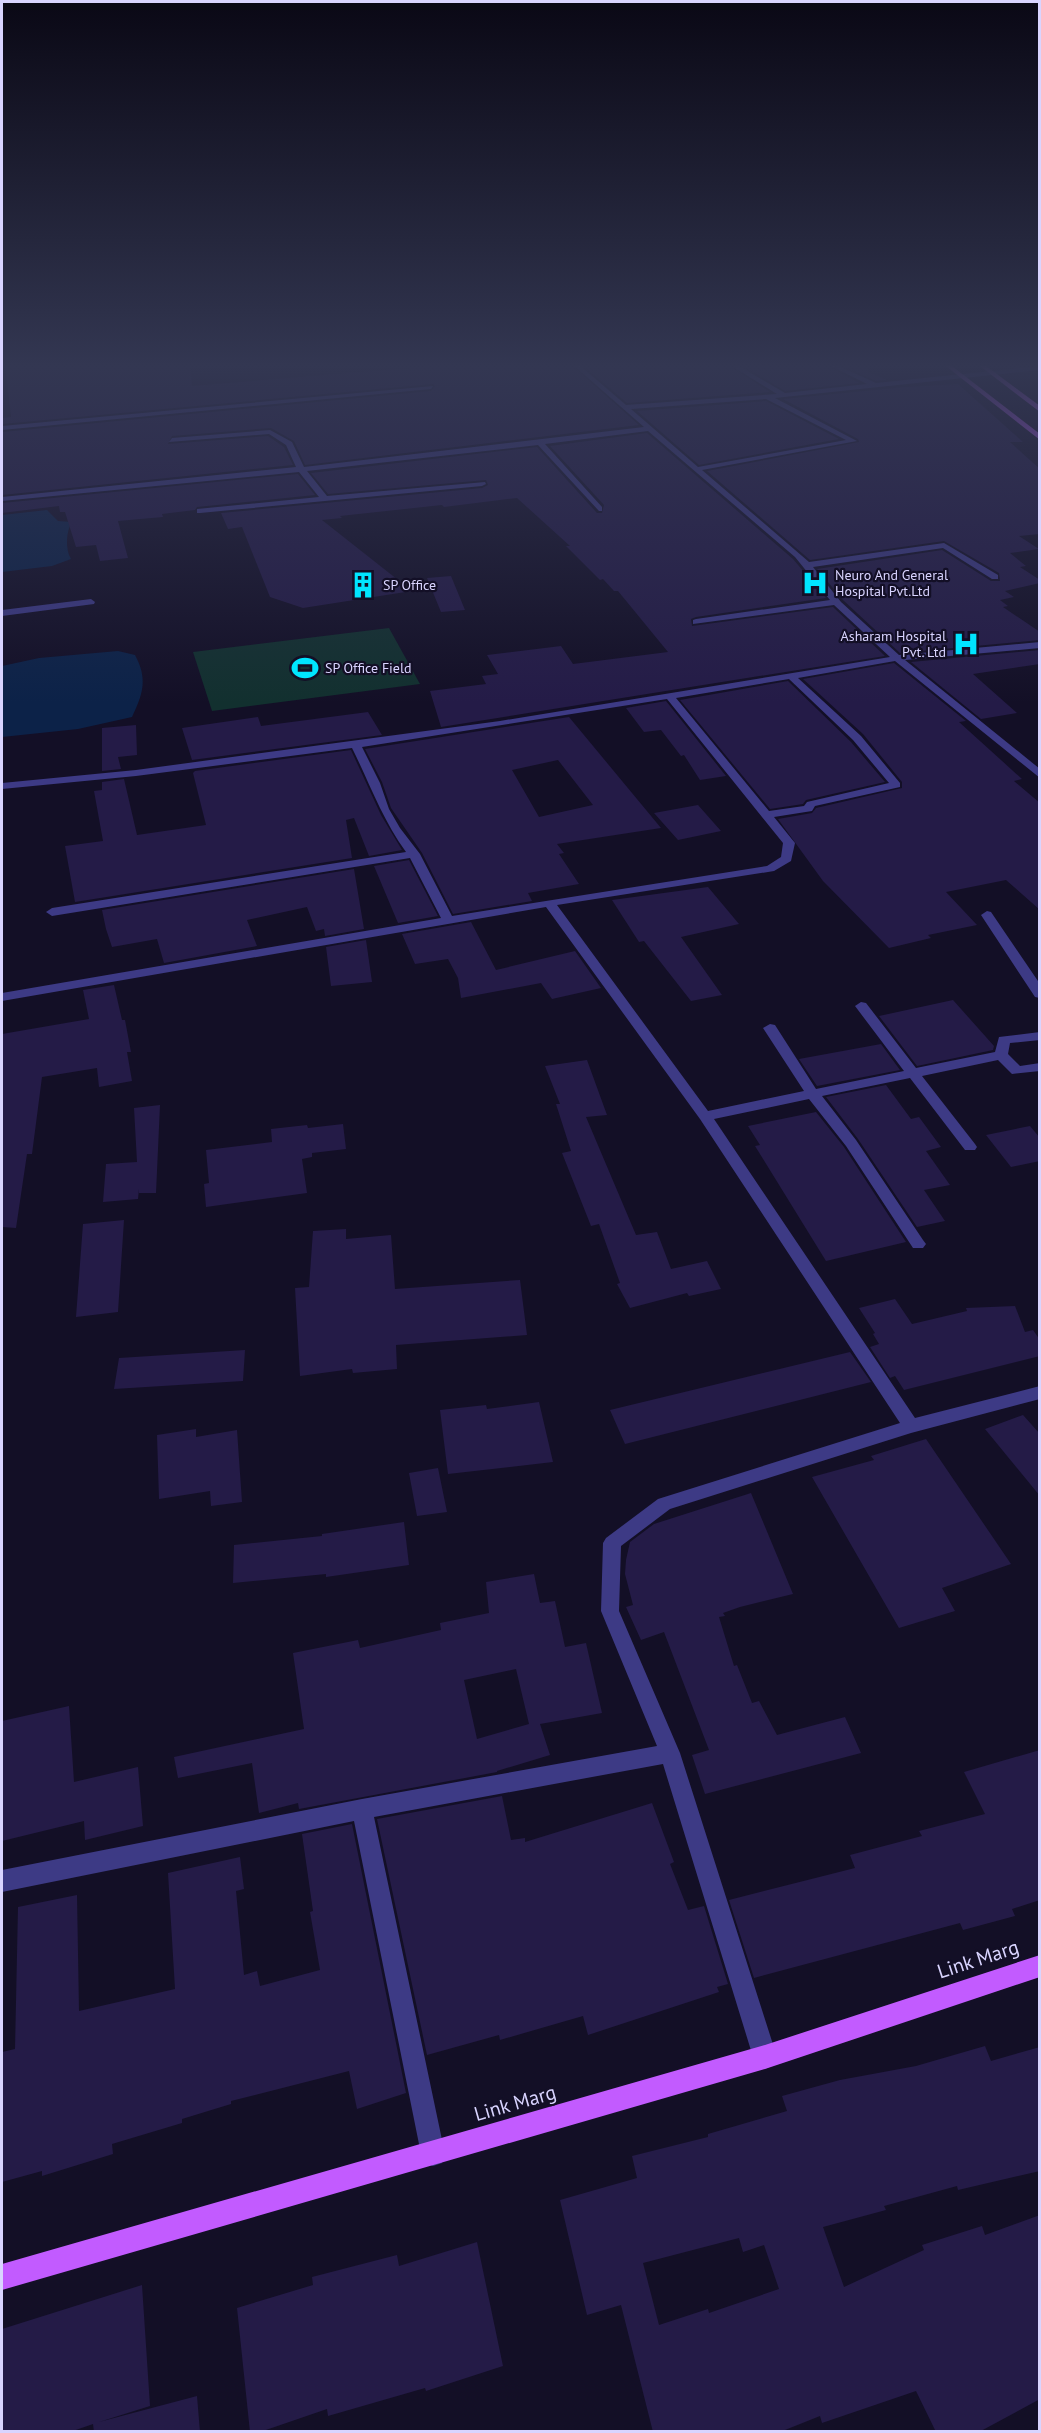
<svg xmlns="http://www.w3.org/2000/svg" width="1041" height="2433" font-family="'PT Sans',sans-serif">
<style>
.green{fill:#12302f}
.water{fill:#0c2248}
.building{fill:#241b47;fill-rule:evenodd}
.lines{fill:none;stroke-linecap:round;stroke-linejoin:round}
.minor{fill:#3d3a85;fill-rule:evenodd}
.major{fill:#c25bff;fill-rule:evenodd}
.labels{text-anchor:middle;stroke-width:4.5;stroke-linejoin:round;paint-order:stroke}
.far-poi-label{font-size:14px;fill:#d9d4ff;stroke:#130f26;text-anchor:start}
.near-street-label{font-size:20px;fill:#d9d4ff;stroke:#130f26}
</style>
<rect width="100%" height="100%" fill="#130f26"/>
<path class="green" d="M389,628L420,684L212,711L193,652Z"/>
<path class="water" d="M47,510L58,521L72,522C66,531 65,549 71,559L52,566L2,572V515Z
M118,651L135,655C148,679 143,694 132,717L78,729L2,737V666L39,658Z"/>
<path class="building" d="M5,363H190L192,386L420,367L413,363H569L639,425L305,465L294,441L271,428L172,436L168,444L268,436L284,447L293,465L2,495V432L431,391L435,386L433,384L2,424V418L11,417Z
M580,363H725L770,392L627,403Z
M738,363H823L859,383L785,391Z
M836,363H868V372L887,380L876,381Z
M958,384L1023,442H1010L1040,469V534L1019,536L1039,549L1010,553L1026,566L1020,567L1040,580V583L1005,591L1014,597L1000,600L1008,606L1003,607L1040,632V640L900,653L843,600L817,569L942,550L991,581H1000L999,573L944,541L810,560L707,471L859,442L858,439L783,399L905,387Z
M766,401L839,439L699,465L637,411Z
M647,433L793,559L826,598L696,617L691,619L692,626L833,607L885,656L441,727L430,691L486,684L482,676L498,674L487,655L561,646L573,664L668,652L618,591H614L603,579L600,580L566,546H570L517,498L444,507L442,505L340,516L342,518L322,520L412,591L303,608L270,597L242,527L228,529L221,513L482,488L488,485L486,480L328,494L311,473L537,447L597,513H602L604,505L550,446Z
M298,474L315,495L197,507L195,510L162,514L163,517L118,521L128,558L100,561L96,545L76,547L65,512H60L59,506L2,513V503Z
M451,576L465,610L441,612L427,578Z
M1040,650V664L973,674L1017,713L981,719L911,662Z
M894,663L966,721L959,722L1022,779L1014,781L1040,803V910L1006,880L946,892L977,925L928,935L931,938L889,948L823,881L778,819L812,813L816,808L902,788V782L863,734L803,679Z
M788,681L851,742L885,782L806,800L803,804L770,809L680,700Z
M666,701L726,776L700,780L684,755L681,756L661,730L644,732L626,708Z
M368,712L382,735L192,760L182,728L258,717L261,726Z
M569,717L661,828L557,844L564,853L559,854L579,884L528,893L532,901L453,914L422,853L391,808L382,782L365,749ZM558,760L593,805L539,817L512,770Z
M136,725L137,755L118,757L121,769L102,771V728Z
M351,750L381,815L402,850L369,856L354,818L346,820L352,858L75,902L65,846L103,841L94,791L102,790V782L124,779L137,835L206,825L193,773L195,771Z
M698,805L721,831L678,840L654,813Z
M409,860L438,916L398,923L374,866Z
M354,869L364,929L325,936L324,929L316,931L307,907L247,920L257,946L164,963L157,939L112,947L106,929L102,910Z
M708,887L739,924L681,937L722,995L691,1001L644,941L639,942L612,900Z
M471,922L496,970L575,951L601,988L552,999L541,983L461,998L458,978L448,959L415,964L402,934Z
M366,940L372,982L331,986L326,947Z
M114,985L122,1020H125L131,1052H127L132,1081L99,1087L97,1068L42,1077L32,1154H27L16,1228L2,1227V1034L89,1019L83,990Z
M953,1000L994,1046L993,1050L917,1066L879,1016Z
M881,1044L900,1070L817,1086L799,1059Z
M587,1060L607,1115L586,1117L636,1235L657,1232L671,1269L707,1261L721,1289L689,1296L687,1293L630,1308L617,1284L620,1283L599,1224L591,1226L562,1153L571,1151L556,1104H560L545,1066Z
M886,1085L911,1119L919,1117L941,1147L926,1151L950,1185L924,1190L945,1221L917,1227L858,1139L826,1097Z
M160,1105L156,1193H139V1189L138,1199L103,1202L106,1164L137,1162L134,1108Z
M816,1112L844,1147L906,1242L826,1261L755,1146L760,1145L748,1126Z
M343,1124L346,1149L312,1153V1157L302,1159L307,1193L206,1207L204,1184L209,1183L206,1150L272,1142L271,1129L307,1125L308,1128Z
M1030,1126L1040,1138V1161L1011,1167L986,1135Z
M124,1220L118,1312L76,1317L83,1224Z
M346,1229V1239L391,1235L395,1289L520,1280L527,1335L396,1345L397,1369L353,1373L352,1369L300,1376L295,1288L309,1287L313,1231Z
M895,1299L912,1324L967,1311L966,1308L1015,1306L1025,1332L1033,1330L1040,1340V1356L904,1390L895,1376L890,1378L870,1347L879,1344L873,1334L875,1333L859,1308Z
M245,1350L243,1381L114,1389L119,1358Z
M850,1352L871,1382L625,1444L610,1410Z
M539,1402L553,1462L448,1474L440,1410L486,1405L487,1409Z
M1023,1415L1040,1434V1496L985,1429Z
M196,1429V1437L237,1430L242,1502L211,1506L210,1491L159,1499L157,1435Z
M926,1439L1011,1564L942,1588L955,1611L899,1628L812,1477L874,1460L871,1456Z
M438,1468L447,1512L417,1516L409,1473Z
M751,1493L793,1594L740,1607L723,1613L725,1616L719,1617L734,1666L737,1665L752,1703L759,1701L777,1735L845,1717L861,1753L705,1794L692,1755L709,1750L664,1632L641,1640L626,1607L633,1605L625,1574L626,1560L630,1542L654,1524Z
M404,1522L409,1565L326,1577V1574L233,1583L234,1545L322,1536V1534Z
M534,1574L540,1603L555,1601L565,1647L586,1643L602,1713L540,1724L550,1755L497,1771V1772L299,1809L298,1803L259,1813L252,1763L178,1778L174,1757L304,1729L293,1653L358,1640L360,1648L441,1630L440,1623L489,1613L486,1582ZM516,1669L529,1724L477,1739L464,1680Z
M69,1706L74,1782L138,1767L143,1826L85,1840L84,1821L2,1841V1721Z
M1040,1750V1900L1012,1909L1015,1916L963,1930L960,1923L754,1978L729,1900L855,1868L850,1855L922,1836L919,1831L985,1814L964,1772Z
M502,1796L511,1840L525,1838V1842L652,1803L674,1862L670,1864L688,1910L704,1906L728,1984L717,1987L719,1992L588,2035L583,2016L500,2040L499,2035L427,2055L377,1819Z
M352,1824L406,2093L357,2109L349,2071L231,2101V2104L182,2119V2123L112,2144L113,2154L42,2176V2171L2,2182V2052L15,2049L18,1907L77,1895L79,2011L175,1989L168,1873L240,1857L244,1889L236,1891L244,1975L257,1971L260,1986L320,1970L310,1912L313,1911L302,1834Z
M985,2046L991,2061L1040,2047V2171L958,2190L957,2186L884,2206L886,2210L823,2227L844,2287L924,2250L922,2245L982,2226L985,2235L1040,2215V2399L979,2432H936L916,2391L822,2423L820,2416L780,2432H653L621,2305L587,2315L560,2200L637,2178L632,2156L708,2137V2134L787,2111L782,2096L840,2080L916,2066ZM739,2238L743,2252L764,2245L779,2289L709,2313L708,2309L659,2325L643,2263Z
M477,2242L503,2366L426,2391L425,2388L328,2416L327,2409L260,2432H250L237,2308L313,2285L312,2277L397,2255L399,2266Z
M142,2285L150,2406L99,2422L197,2396L200,2432H94L93,2424L70,2432H2V2329Z"/>
<g class="lines">
<path class="minor" d="M571,363H577L626,405L777,394L727,363H734L785,393L867,384L825,363H832L876,383L1040,366V370L775,398L857,441L702,470L809,562L944,543L998,575V579H992L943,548L813,567L841,602L899,655L1040,642V648L905,660L1040,769V778L895,661L798,678L861,736L900,783V787L815,806L812,811L774,817L795,843L791,861L774,871L557,905L708,1111L804,1091L763,1028L770,1024L775,1025L816,1089L904,1071L855,1006L861,1002L866,1003L916,1068L995,1052L999,1037L1040,1032V1040L1010,1043L1008,1054L1020,1066L1040,1063V1071L1012,1074L998,1060L922,1076L975,1144L977,1147L975,1150H965L910,1078L822,1096L856,1140L923,1240L926,1244L923,1248H913L846,1146L809,1099L714,1119L915,1418L1040,1386V1399L911,1433L670,1509L621,1546L619,1611L680,1753L777,2057L773,2065L765,2069L757,2065L753,2057L663,1764L374,1817L445,2154L442,2163L433,2166L424,2163L421,2154L354,1821L2,1892V1870L362,1799L657,1746L601,1611L603,1543L606,1538L658,1499L900,1423L700,1119L546,907L2,1001V993L441,918L410,858L52,916L46,912L52,908L406,852C382,819 370,784 352,748L136,776L2,789V783L136,770L500,721L890,657L834,605L693,624V620L696,619L830,600L795,557L648,431L545,444L602,507V511H599L538,445L307,471L327,496L485,482L486,484L482,486L200,513H197V509L319,497L299,472L2,501V497L296,467L286,445L269,434L169,442L172,438L270,430L292,442L304,467L644,427ZM766,399L846,440L698,467L631,409ZM789,679L853,740L889,783L807,802L804,806L769,811L676,698ZM667,699L783,843L781,857L767,866L452,916L420,854L400,828L389,809L380,783L362,747Z
M433,386L431,389L2,430V426Z
M91,599L95,602L94,604L2,616V610Z
M987,911L991,912L1040,984V998L1035,997L981,915Z"/>
<path class="major" d="M942,363H948L1040,434V440Z
M976,363H982L1040,406V412Z
M1040,1955V1977L765,2069L2,2290V2264L765,2045Z"/>
</g>
<linearGradient id="sky" x2="0" y2="1"><stop stop-color="#0a0815"/><stop offset="0.52" stop-color="#333752"/><stop offset="1" stop-color="#333752" stop-opacity="0"/></linearGradient>
<rect width="1041" height="703" fill="url(#sky)"/>
<defs>
<g id="hospital-bare" transform="scale(2.07)"><path d="M-5-5h3v3.5h4V-5h3V5h-3V1.5h-4V5h-3Z" fill="#00e5ff" stroke="#130f26" stroke-width="2.5" paint-order="stroke"/></g>
<g id="building-bare" transform="scale(2.07)"><path d="M-4-6H4V6H1V3H-1V6H-4ZM-2.5-4.3h1.7v1.8h-1.7ZM.8-4.3h1.7v1.8H.8ZM-2.5-1h1.7V.8h-1.7ZM.8-1h1.7V.8H.8Z" fill="#00e5ff" stroke="#130f26" stroke-width="2.5" paint-order="stroke"/></g>
<g id="stadium-bare" transform="scale(2.07)"><path d="M0-5a6.5 5 0 1 0 0 10a6.5 5 0 1 0 0-10ZM-3.5-1.8h7v3.6h-7Z" fill="#00e5ff" stroke="#130f26" stroke-width="2.5" paint-order="stroke"/></g>
</defs>
<g fill-rule="evenodd">
<use href="#hospital-bare" x="815" y="583"/>
<use href="#building-bare" x="363" y="585"/>
<use href="#hospital-bare" x="966" y="644"/>
<use href="#stadium-bare" x="305" y="668"/>
</g>
<g class="labels">
<g class="far-poi-label">
<text x="835" y="580">Neuro And General<tspan x="835" dy="16">Hospital Pvt.Ltd</tspan></text>
<text x="383" y="590">SP Office</text>
<text x="946" y="641" text-anchor="end">Asharam Hospital<tspan x="946" dy="16">Pvt. Ltd</tspan></text>
<text x="325" y="673">SP Office Field</text>
</g>
<g class="near-street-label">
<text transform="translate(978 1959) rotate(-18)" y="7">Link Marg</text>
<text transform="translate(515 2103) rotate(-16)" y="7">Link Marg</text>
</g>
</g>
<rect width="1041" height="2433" fill="none" stroke="#d9d4ff" stroke-width="6"/>
</svg>
